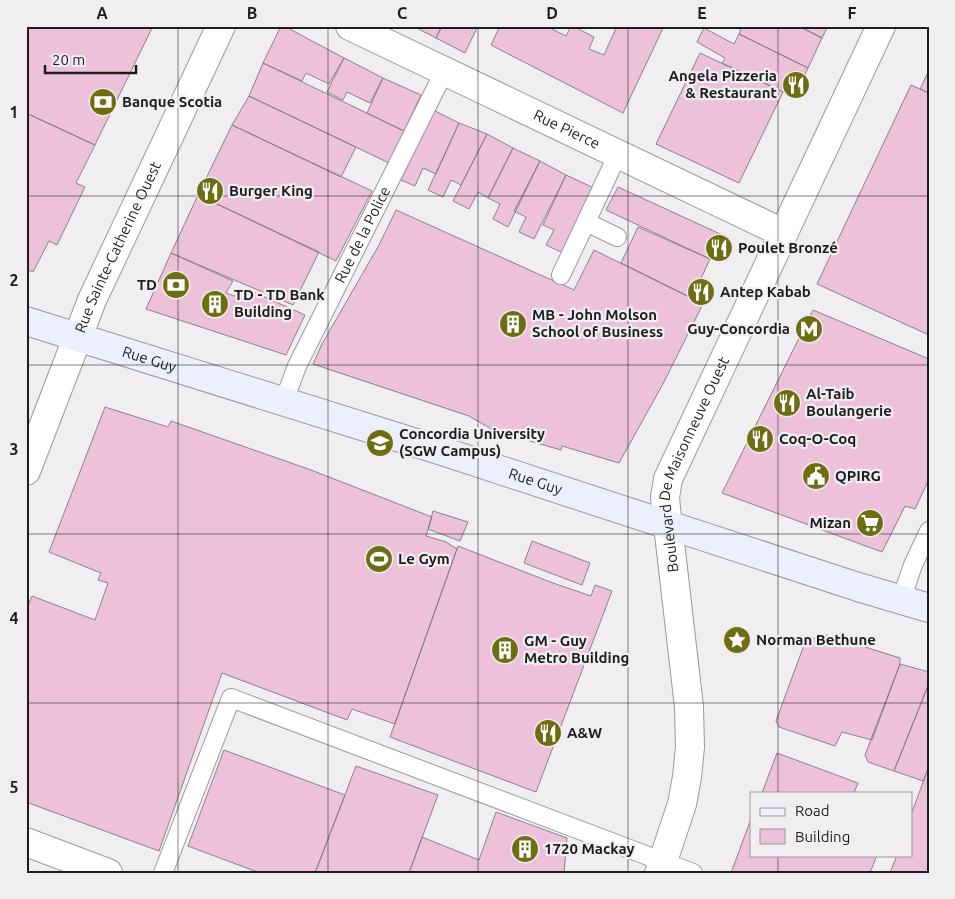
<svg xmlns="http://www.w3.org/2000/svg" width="955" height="899" font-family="Ubuntu,sans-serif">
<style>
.building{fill:#eec1db;stroke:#878486}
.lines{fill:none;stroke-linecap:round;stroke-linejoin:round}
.service-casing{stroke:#9a999b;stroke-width:20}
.minor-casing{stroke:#9a999b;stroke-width:30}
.tertiary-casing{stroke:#9a999b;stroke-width:30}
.secondary-casing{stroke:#9a999b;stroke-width:30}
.service{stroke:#fff;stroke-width:18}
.minor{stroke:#fff;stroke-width:28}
.tertiary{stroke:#fff;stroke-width:28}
.secondary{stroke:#edeffd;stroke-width:28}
.grid{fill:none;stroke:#1d1d1e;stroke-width:1;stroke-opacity:0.55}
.labels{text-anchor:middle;stroke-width:4.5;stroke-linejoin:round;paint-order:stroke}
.poi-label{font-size:15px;font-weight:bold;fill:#1d1d1e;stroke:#f0eef1;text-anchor:start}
.street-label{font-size:15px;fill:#1d1d1e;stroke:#f0eef1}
.neatline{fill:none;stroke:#1d1d1e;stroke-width:2}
.grid-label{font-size:16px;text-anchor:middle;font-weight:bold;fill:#1d1d1e}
</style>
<rect width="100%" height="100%" fill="#f0eef1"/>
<path class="building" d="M26,26H153L95,145L26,113Z
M281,26H284L344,58L329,84L306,73L302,81L263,63Z
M413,26H442L436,38Z
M442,26H478L465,53L436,38Z
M500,26H550V28L566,36L571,26H573L594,37L589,49L604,55L617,26H664L623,113L491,45Z
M735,26H798L822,38L808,68L739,34L741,30Z
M799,26H828L822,38Z
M704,28L734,44L739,34L808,68L793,99L783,92L722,63L725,58L697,42Z
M700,53L783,92L739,183L656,144Z
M344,58L383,78L370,103L347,92L343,100L327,92Z
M263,63L404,131L389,163L249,96Z
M929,70V93L920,89Z
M383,78L421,95L404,131L367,113Z
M911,85L929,93V335L817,284Z
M249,96L356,147L341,177L232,125Z
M433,110L459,123L436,174L423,168L415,186L401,180Z
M26,113L95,145L76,183L85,187L57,245L49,241L33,272L26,269Z
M459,123L487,134L461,185L451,180L443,197L428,190Z
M232,125L372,191L336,261L198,195Z
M487,134L513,148L488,198L478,192L469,209L453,201Z
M513,148L540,161L508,227L493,219L500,204L488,198Z
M540,161L566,175L534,239L519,232L526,217L514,211Z
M566,175L594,188L563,253L546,245L554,230L543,225Z
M618,187L729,238L718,260L710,259L606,210Z
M198,195L319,252L293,305L171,253Z
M396,210L574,290L594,250L703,304L664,382L619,463L562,446L561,450L495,431L469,416L313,364L322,344L379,245Z
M638,227L710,259L692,298L621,263Z
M171,253L233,281L226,293L243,299L247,289L305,315L286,355L146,309Z
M813,310L929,359V479L915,509L905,506L882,552L722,493Z
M105,407L168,427L171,421L311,470L432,517L426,536L446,542L457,549L395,724L352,709L347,720L222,673L159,851L26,802V611L32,596L95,620L108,583L98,580L101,573L49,552Z
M433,511L468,522L460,541L428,529Z
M532,541L590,563L582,585L524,563Z
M458,546L553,583L591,596L595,585L612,591L536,792L390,737Z
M827,635L900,658V664L872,740L842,732L835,746L779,727L776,721L804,645L810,639Z
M900,664L929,672V683L894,771L868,762L865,755Z
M929,683V766L923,781L894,771Z
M224,750L345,795L315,873H260L188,846Z
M777,753L858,783L854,793H762Z
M356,766L438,795L409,873H315Z
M929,766V873H890L897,855H911V815Z
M496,812L567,838L564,873H409L422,837L479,860Z
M751,819V855H877L870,873H731Z"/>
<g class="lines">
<g class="service-casing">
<g id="service">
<path d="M586,222L617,237"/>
<path d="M561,275L618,154"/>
<path id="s1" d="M284,401L297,366L444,72"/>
<path d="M901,600L913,565L929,531"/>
<path d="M163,873L231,698L693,873"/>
</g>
</g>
<g class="minor-casing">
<g id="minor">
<path id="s2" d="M350,26L783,233"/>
<path d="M26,842L108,873"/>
</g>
</g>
<g class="tertiary-casing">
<g id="tertiary">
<path id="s3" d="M26,471L92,300L221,26"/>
<path id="s4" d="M659,873L682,804L687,777L690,747L689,707L666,508L665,497L668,479L881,26"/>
</g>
</g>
<g class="secondary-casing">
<g id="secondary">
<path id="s5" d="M26,321L445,452L858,587L929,608"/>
</g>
</g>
<use href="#service" class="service"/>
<use href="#minor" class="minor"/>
<use href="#tertiary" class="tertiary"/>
<use href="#secondary" class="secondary"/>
</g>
<path class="grid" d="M178,26V873M328,26V873M478,26V873M628,26V873M778,26V793M26,196H929M26,365H929M26,534H929M26,703H929M778,855V873"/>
<defs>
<g id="restaurant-disc" transform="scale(1.4375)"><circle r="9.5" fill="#6c6e11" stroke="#f0eef1"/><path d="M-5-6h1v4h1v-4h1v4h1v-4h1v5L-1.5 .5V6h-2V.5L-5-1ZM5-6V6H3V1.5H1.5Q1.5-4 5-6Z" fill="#fff"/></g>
<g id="bank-disc" transform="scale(1.4375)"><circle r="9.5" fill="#6c6e11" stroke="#f0eef1"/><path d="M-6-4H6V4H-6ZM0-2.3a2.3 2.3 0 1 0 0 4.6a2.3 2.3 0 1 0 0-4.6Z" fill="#fff"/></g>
<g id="building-disc" transform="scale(1.4375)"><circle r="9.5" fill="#6c6e11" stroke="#f0eef1"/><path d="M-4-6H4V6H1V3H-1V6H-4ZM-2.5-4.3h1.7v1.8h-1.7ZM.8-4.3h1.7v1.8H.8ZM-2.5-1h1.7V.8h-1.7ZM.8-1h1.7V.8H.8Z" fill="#fff"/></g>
<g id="metro-disc" transform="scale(1.4375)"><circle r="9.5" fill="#6c6e11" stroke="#f0eef1"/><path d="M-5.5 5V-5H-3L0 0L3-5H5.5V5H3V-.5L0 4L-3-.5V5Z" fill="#fff"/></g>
<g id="university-disc" transform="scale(1.4375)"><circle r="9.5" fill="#6c6e11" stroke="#f0eef1"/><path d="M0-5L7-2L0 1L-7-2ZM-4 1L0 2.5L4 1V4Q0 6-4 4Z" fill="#fff"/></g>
<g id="civic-disc" transform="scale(1.4375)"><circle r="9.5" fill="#6c6e11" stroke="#f0eef1"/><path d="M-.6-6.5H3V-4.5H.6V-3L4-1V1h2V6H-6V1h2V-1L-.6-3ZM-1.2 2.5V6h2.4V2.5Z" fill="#fff"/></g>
<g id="supermarket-disc" transform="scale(1.4375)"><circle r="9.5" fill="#6c6e11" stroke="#f0eef1"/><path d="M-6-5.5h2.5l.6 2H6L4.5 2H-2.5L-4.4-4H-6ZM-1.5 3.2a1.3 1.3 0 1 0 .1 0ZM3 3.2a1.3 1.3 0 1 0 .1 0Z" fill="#fff"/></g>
<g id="stadium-disc" transform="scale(1.4375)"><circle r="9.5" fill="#6c6e11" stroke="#f0eef1"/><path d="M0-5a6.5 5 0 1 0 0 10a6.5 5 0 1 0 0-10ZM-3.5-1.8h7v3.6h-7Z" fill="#fff"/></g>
<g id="sight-disc" transform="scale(1.4375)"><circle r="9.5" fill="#6c6e11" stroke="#f0eef1"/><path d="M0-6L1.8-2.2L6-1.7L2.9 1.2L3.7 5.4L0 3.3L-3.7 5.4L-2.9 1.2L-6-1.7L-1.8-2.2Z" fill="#fff"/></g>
</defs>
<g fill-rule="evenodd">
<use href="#restaurant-disc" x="796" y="85"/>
<use href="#bank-disc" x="103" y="102"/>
<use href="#restaurant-disc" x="210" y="191"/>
<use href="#restaurant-disc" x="719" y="248"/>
<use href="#bank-disc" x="176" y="285"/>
<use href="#restaurant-disc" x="701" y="292"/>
<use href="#building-disc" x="215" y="304"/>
<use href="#building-disc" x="513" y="324"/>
<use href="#metro-disc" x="809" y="329"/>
<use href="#restaurant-disc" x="787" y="403"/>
<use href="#restaurant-disc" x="760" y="439"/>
<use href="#university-disc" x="380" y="443"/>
<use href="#civic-disc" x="816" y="476"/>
<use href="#supermarket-disc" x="870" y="523"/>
<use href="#stadium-disc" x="379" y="559"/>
<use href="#sight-disc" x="737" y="640"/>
<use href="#building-disc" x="505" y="650"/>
<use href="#restaurant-disc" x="548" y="733"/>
<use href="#building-disc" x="525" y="849"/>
</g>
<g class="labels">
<g class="poi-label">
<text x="777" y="81" text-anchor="end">Angela Pizzeria<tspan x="777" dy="17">&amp; Restaurant</tspan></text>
<text x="122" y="107">Banque Scotia</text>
<text x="229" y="196">Burger King</text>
<text x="738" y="253">Poulet Bronzé</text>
<text x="157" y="290" text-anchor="end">TD</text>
<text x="720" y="297">Antep Kabab</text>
<text x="234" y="300">TD - TD Bank<tspan x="234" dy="17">Building</tspan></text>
<text x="532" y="320">MB - John Molson<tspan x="532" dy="17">School of Business</tspan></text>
<text x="790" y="334" text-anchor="end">Guy-Concordia</text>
<text x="806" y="399">Al-Taib<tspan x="806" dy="17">Boulangerie</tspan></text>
<text x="399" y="439">Concordia University<tspan x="399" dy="17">(SGW Campus)</tspan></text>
<text x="779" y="444">Coq-O-Coq</text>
<text x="835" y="481">QPIRG</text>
<text x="851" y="528" text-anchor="end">Mizan</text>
<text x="398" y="564">Le Gym</text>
<text x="756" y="645">Norman Bethune</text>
<text x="524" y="646">GM - Guy<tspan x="524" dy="17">Metro Building</tspan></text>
<text x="567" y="738">A&amp;W</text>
<text x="544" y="854">1720 Mackay</text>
</g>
<g class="street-label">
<text dy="5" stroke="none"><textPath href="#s2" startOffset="240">Rue Pierce</textPath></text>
<text dy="5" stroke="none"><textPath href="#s1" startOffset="184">Rue de la Police</textPath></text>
<text dy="5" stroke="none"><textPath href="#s3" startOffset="242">Rue Sainte-Catherine Ouest</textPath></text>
<text dy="5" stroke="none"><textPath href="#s5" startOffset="129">Rue Guy</textPath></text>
<text dy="5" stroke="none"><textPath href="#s4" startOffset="420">Boulevard De Maisonneuve Ouest</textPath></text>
<text dy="5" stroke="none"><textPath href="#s5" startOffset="534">Rue Guy</textPath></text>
</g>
</g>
<rect width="955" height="899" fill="none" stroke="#f0eef1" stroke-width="55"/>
<rect x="750" y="792" width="162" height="65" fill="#f0eef1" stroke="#9c9a9d"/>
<rect x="760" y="808" width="25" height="8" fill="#edeffd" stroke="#9c9a9d"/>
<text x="795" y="816" font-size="15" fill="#1d1d1e">Road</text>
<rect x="760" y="829" width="25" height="15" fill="#eec1db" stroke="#9c9a9d"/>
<text x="795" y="842" font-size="15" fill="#1d1d1e">Building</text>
<path d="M45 65v8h91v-8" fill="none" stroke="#1d1d1e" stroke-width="2.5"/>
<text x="52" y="65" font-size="15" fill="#1d1d1e" stroke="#f0eef1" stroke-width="4" paint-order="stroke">20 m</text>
<rect x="28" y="28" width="900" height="844" class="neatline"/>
<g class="grid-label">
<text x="102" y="19">A</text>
<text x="252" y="19">B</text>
<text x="402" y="19">C</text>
<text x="552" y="19">D</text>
<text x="702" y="19">E</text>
<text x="852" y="19">F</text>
<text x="14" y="118">1</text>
<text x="14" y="286">2</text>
<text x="14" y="455">3</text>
<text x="14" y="624">4</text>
<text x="14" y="793">5</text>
</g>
</svg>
